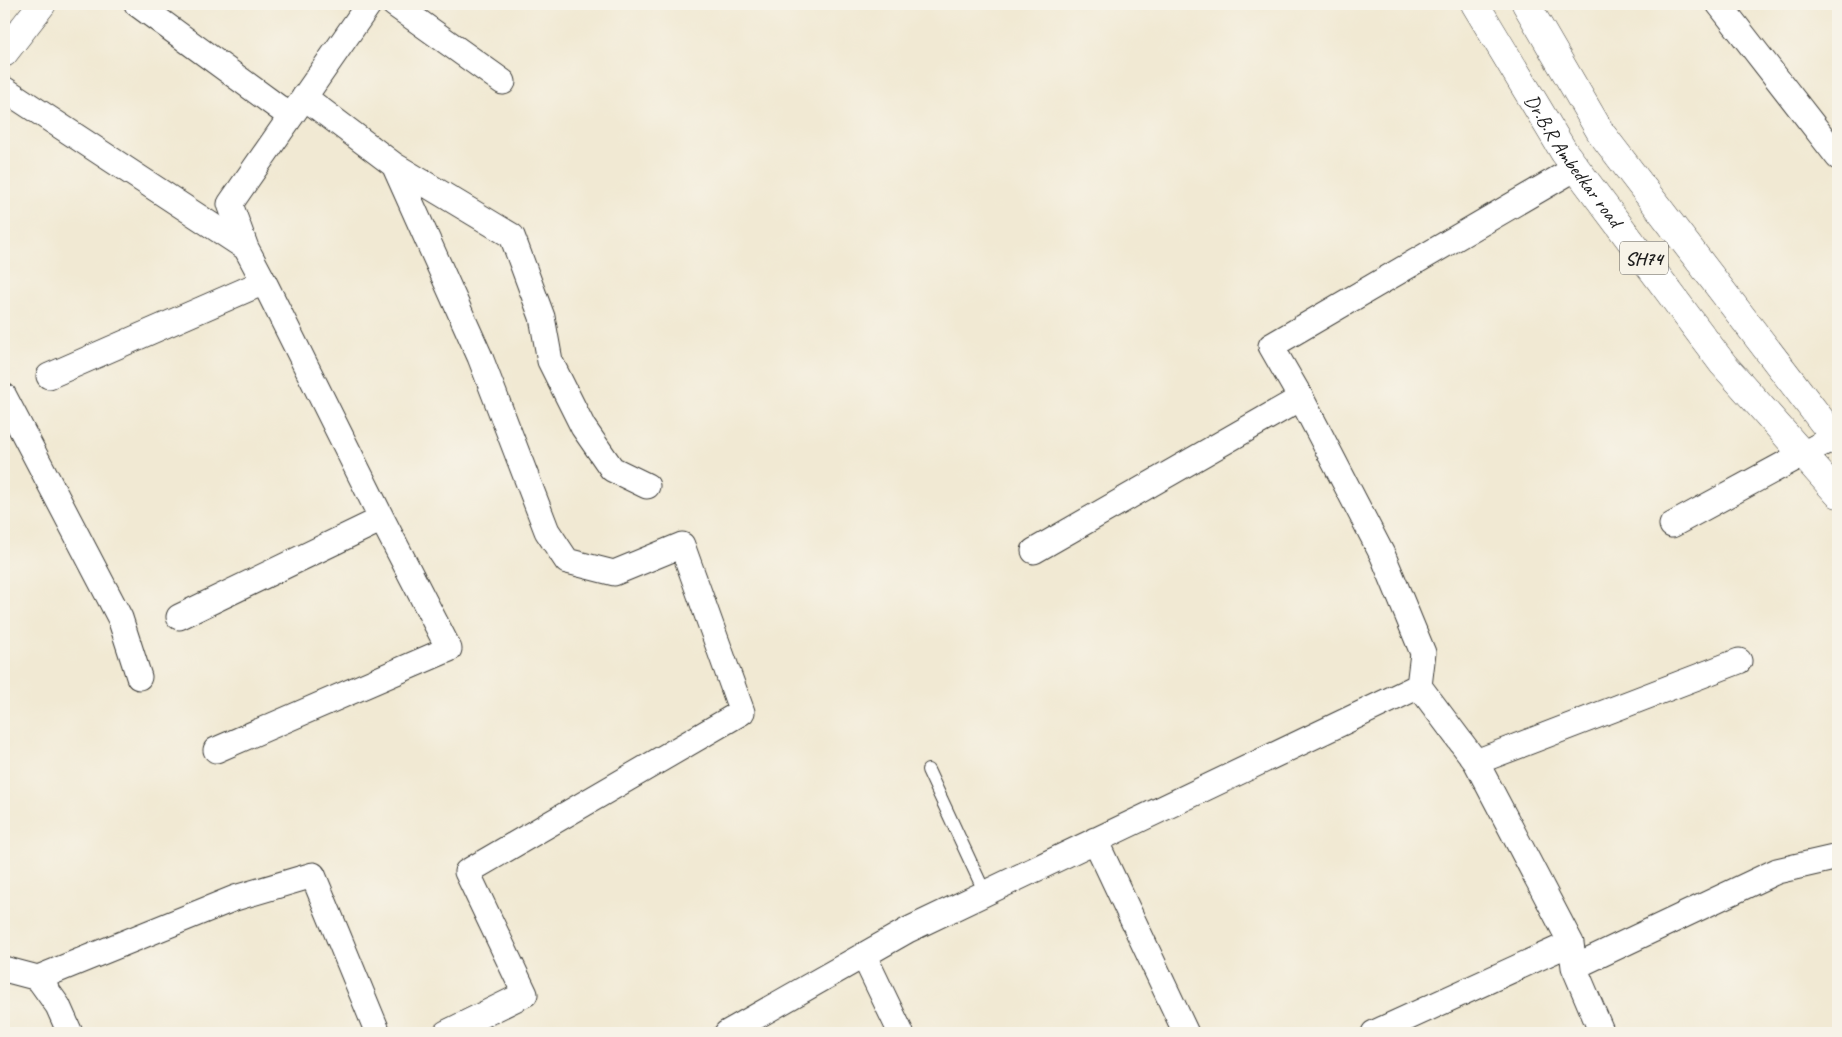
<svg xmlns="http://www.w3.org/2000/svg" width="1842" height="1037" font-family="Caveat,sans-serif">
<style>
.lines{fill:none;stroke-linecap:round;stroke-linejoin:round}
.lane-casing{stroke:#3c3b37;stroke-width:14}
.street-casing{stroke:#3c3b37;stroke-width:27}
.primary-casing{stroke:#3c3b37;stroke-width:29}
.lane{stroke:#fff;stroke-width:12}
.street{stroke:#fff;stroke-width:25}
.primary{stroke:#fff;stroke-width:28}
.labels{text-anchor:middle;stroke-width:4;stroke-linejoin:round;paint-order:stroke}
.shield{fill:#f7f3e8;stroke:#5e5c59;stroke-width:1}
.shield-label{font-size:19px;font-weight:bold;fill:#1c1c1c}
.street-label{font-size:20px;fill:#1c1c1c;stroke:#f7f3e8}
</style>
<rect width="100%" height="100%" fill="#f7f3e8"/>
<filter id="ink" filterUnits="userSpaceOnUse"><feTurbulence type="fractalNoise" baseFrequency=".02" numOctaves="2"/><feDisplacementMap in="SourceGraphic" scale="10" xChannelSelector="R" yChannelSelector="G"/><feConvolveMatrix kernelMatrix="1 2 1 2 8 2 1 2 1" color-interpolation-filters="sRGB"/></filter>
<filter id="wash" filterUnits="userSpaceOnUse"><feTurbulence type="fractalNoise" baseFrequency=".0096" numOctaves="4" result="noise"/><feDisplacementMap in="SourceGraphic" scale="20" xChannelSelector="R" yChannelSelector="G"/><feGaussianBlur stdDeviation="1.12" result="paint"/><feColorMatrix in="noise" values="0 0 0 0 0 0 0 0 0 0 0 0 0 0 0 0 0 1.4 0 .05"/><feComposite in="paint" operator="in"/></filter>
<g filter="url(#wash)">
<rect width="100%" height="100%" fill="#f1e9d3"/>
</g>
<g filter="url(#ink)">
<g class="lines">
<g class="lane-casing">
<path id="lane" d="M928,770L985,893"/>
</g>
<g class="street-casing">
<path id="street" d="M137,4L290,116
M394,4L503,82
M1719,4L1838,157
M4,89L246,248
M304,97L394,165
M49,376L264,282L246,248L230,204L369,4
M4,396L120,618L139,677
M1672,525L1838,435
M1034,551L1301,398
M179,617L382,519L264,282
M1419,686L1423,653L1383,556L1301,398L1271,346L1576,168
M216,750L449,649L382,519
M1476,762L1571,943
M1095,840L1186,1033
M864,956L901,1033
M1574,967L1602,1033
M4,969L38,978L235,898L313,875L378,1033
M38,978L58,1006L70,1033
M446,1033L525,994L467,872L742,712L682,545L614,573L567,561L547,531L480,357L394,165L512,236L542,317L550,361L583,427L612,469L647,486
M727,1033L908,930L1419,686L1476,762L1739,661
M1374,1033L1571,943L1574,967L1777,871L1838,857"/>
</g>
<g class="primary-casing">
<g id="primary">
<path id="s1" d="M1475,4L1564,152L1723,364L1838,494"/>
<path d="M1526,4L1601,133L1838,442"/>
<path d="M4,53L42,4"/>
</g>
</g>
<use href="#lane" class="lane"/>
<use href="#street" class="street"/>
<use href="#primary" class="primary"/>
</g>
</g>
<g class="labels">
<rect class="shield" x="1620" y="241.5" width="48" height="33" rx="4"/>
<g class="shield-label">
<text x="1644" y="265">SH74</text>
</g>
<g class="street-label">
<text dy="7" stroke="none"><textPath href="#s1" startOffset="185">Dr.B.R Ambedkar road</textPath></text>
</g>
</g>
<rect width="1842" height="1037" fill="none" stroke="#f7f3e8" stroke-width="20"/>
</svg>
